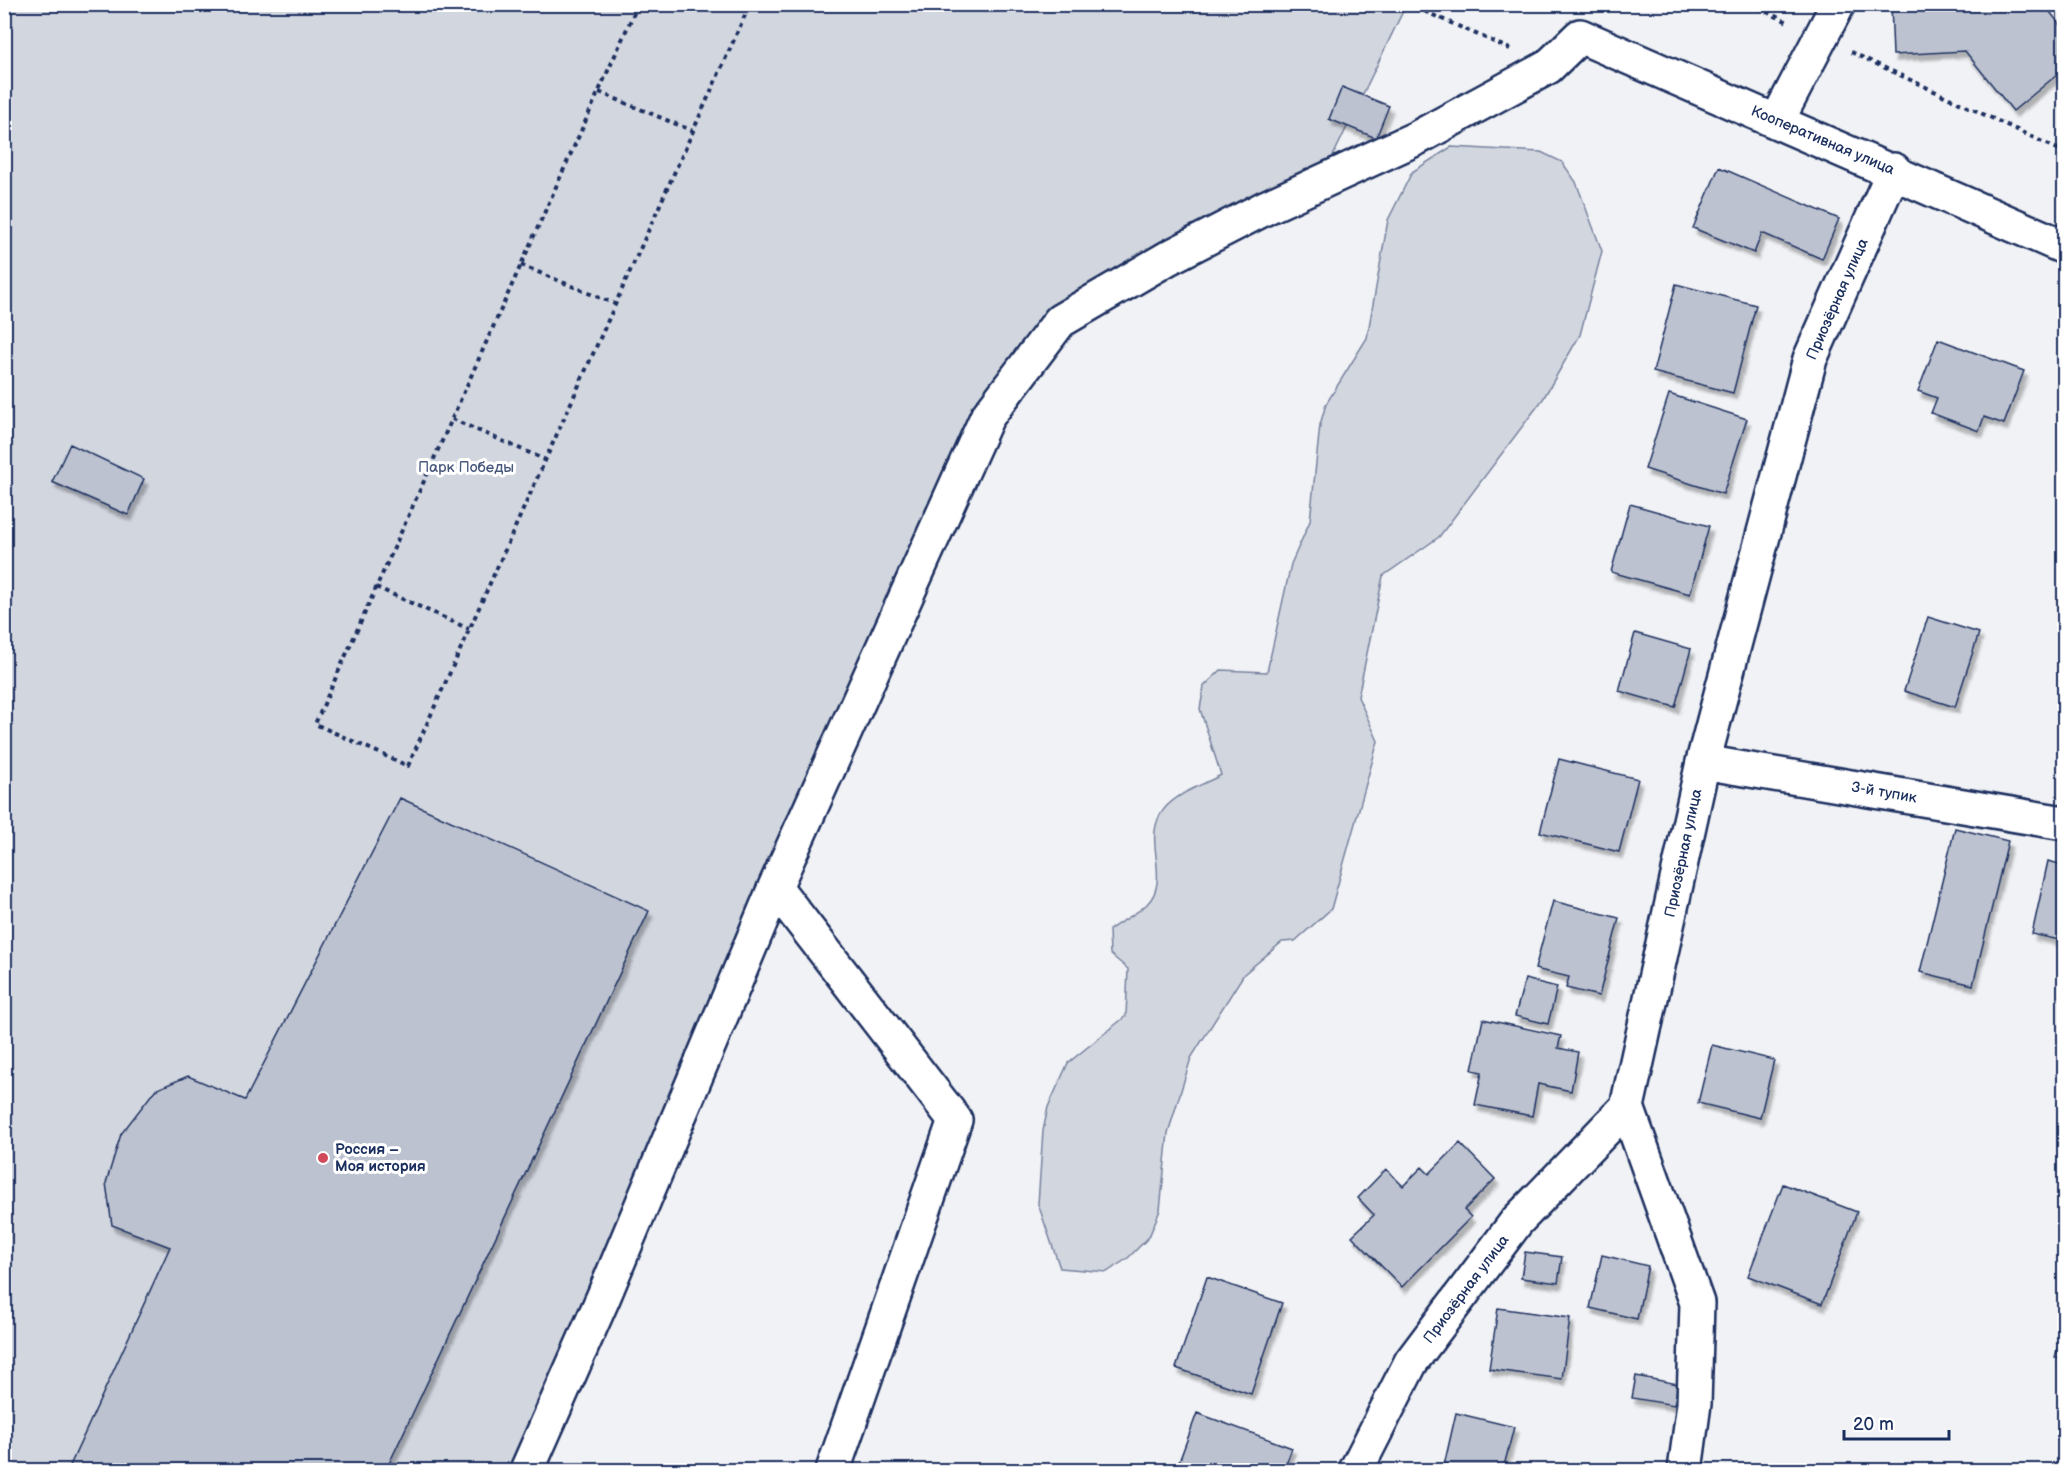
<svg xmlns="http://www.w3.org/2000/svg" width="2069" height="1475" font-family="'Balsamiq Sans',sans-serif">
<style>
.green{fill:#d2d6df;stroke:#76829e;stroke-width:1.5}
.building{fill:#bcc2d0;stroke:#1b2f5e;stroke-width:1.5;filter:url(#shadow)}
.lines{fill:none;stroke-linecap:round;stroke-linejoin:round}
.minor-casing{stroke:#1b2f5e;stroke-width:38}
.path{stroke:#1b2f5e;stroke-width:4;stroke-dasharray:4.5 4.5;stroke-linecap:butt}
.minor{stroke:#fff;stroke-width:33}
.poi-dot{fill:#d1495b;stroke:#fff;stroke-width:2}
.labels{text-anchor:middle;stroke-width:6;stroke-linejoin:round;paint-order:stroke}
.street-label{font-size:15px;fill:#1b2f5e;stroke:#fff}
.park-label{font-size:15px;fill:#49597e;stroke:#fff}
.poi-label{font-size:15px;font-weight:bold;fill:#1b2f5e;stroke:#fff;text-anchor:start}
</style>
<defs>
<filter id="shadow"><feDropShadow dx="3.5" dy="6" stdDeviation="1.5" flood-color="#0004"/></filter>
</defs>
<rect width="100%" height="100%" fill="#f1f2f5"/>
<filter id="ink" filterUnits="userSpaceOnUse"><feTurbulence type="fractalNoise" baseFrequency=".0167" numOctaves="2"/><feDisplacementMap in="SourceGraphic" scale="12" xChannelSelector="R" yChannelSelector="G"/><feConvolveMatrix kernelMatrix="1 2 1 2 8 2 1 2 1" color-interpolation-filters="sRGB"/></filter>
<g filter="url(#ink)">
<path class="green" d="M5,5H1406L1318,187L1028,350L516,1470H5Z
M1451,147L1541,152L1562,162L1576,182L1602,251L1580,335L1543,399L1439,537L1383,576L1358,697L1378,741L1331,909L1295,941L1282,942L1244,974L1191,1058L1168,1133L1160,1210L1149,1237L1128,1258L1107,1272L1060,1268L1038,1204L1043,1131L1048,1107L1068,1063L1126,1016L1128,969L1110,954L1109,930C1121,921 1137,914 1147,904C1171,880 1144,843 1160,815C1172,794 1201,786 1221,775L1200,709L1204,686L1221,670L1267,672L1291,564L1310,521L1320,425L1326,404L1367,338L1388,220L1412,172Z"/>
<path class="building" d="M1891,4H2044L2064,30V69L2013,111L1965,51L1893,55Z
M1342,87L1389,106L1376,138L1329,119Z
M1719,167L1839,219L1822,259L1762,233L1754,253L1693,228Z
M1676,284L1756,305L1733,393L1653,372Z
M1938,339L2024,371L2004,424L1984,417L1979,431L1931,413L1937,398L1918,391Z
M1669,394L1747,419L1723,494L1645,469Z
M70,444L144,479L128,515L52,482Z
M1630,504L1709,526L1690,594L1611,572Z
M1928,617L1979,633L1955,707L1904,691Z
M1635,633L1691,649L1675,707L1619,691Z
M1559,759L1638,779L1619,852L1540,832Z
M400,798L649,911L386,1470H68L170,1247L112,1225L106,1183L121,1134L155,1090L188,1076L245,1100Z
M1955,828L2008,841L1973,985L1920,972Z
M2048,861L2064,865V941L2032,934Z
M1553,901L1619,918L1599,996L1566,988L1569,977L1535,969Z
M1525,979L1557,987L1548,1024L1515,1016Z
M1483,1019L1561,1036L1558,1048L1578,1052L1571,1091L1538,1084L1532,1116L1475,1105L1482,1072L1472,1070Z
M1712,1045L1774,1060L1760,1118L1698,1103Z
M1460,1143L1495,1179L1464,1210L1471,1217L1402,1287L1352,1236L1374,1215L1358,1198L1386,1169L1403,1186L1422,1167L1429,1174Z
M1783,1184L1857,1212L1822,1304L1748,1276Z
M1525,1252L1562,1257L1558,1283L1521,1278Z
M1602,1255L1648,1266L1637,1319L1590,1308Z
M1207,1277L1282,1303L1251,1394L1176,1368Z
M1498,1308L1570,1318L1562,1379L1489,1369Z
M2064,1321V1360L2055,1358Z
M1636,1376L1678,1384L1674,1405L1632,1398Z
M1197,1413L1292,1448L1284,1470H1176Z
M1456,1413L1514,1427L1503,1470H1443Z"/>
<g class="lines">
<g class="minor-casing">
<path id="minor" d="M1777,121L1838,4
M1703,762L2064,823
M775,887L955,1120L833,1470
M1627,1107L1697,1303L1694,1404L1685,1470
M527,1470L603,1298L775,887L987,417L1060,321L1168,258L1267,207L1417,138L1548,67L1580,36L2064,247
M1356,1470L1411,1362L1517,1221L1627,1107L1703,762L1810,359L1894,170"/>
</g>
<path class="path" d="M638,4L315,724L408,766L750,4
M1408,4L1510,49
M1750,4L1790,23
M1851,52L2064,152
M599,92L693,131
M521,265L615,304
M452,419L546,460
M376,587L469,629"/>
<use href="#minor" class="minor"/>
</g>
</g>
<circle class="poi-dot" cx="323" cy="1158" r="6"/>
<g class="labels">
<g class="street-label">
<text transform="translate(1823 140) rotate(23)" y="5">Кооперативная улица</text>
<text transform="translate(1837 299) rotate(-66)" y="5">Приозёрная улица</text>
<text transform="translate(1884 792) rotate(10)" y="5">3-й тупик</text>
<text transform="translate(1683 853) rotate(-78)" y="5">Приозёрная улица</text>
<text transform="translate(1466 1289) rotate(-53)" y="5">Приозёрная улица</text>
</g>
<g class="park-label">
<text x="466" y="472">Парк Победы</text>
</g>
<g class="poi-label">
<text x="335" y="1154">Россия –<tspan x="335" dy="17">Моя история</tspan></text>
</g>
</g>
<rect width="2069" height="1475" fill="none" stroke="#fff" stroke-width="24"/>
<rect x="12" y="12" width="2045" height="1451" fill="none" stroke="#1b2f5e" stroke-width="2" filter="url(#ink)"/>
<path d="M1844 1430v9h105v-9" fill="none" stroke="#1b2f5e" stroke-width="3"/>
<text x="1853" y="1430" font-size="18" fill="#1b2f5e" stroke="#ffffff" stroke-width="4.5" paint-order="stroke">20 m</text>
</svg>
